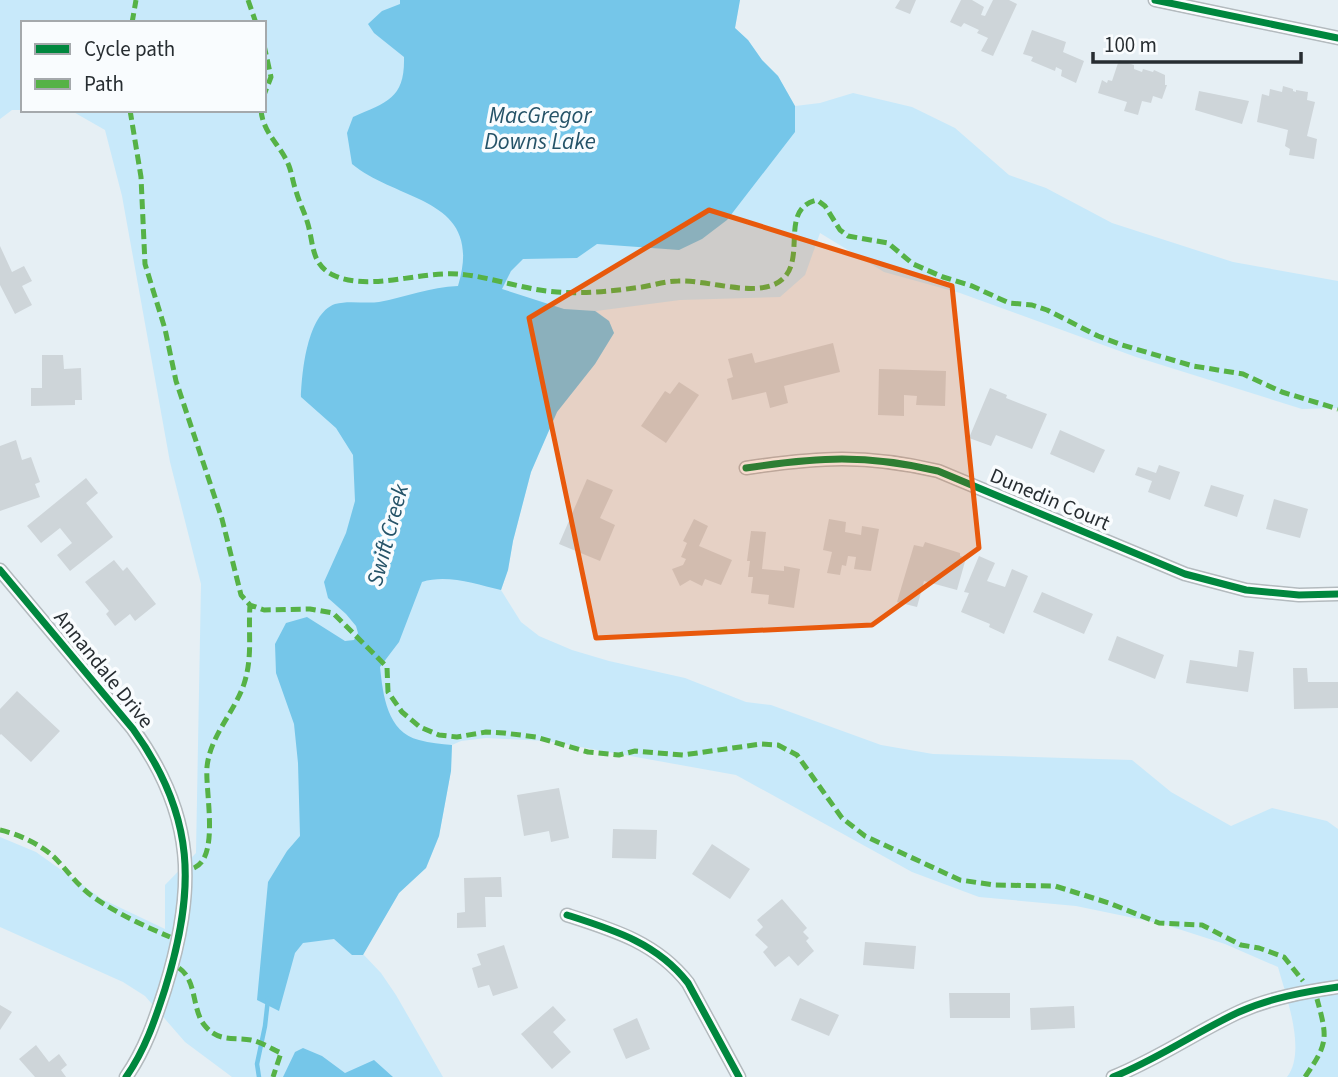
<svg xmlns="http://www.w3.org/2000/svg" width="1338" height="1077" font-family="'Source Sans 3',sans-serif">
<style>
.green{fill:#c8e9fa}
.water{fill:#75c6e9}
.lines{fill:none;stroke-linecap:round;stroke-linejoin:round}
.stream{stroke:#75c6e9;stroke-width:4.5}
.building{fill:#ced5d9}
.street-casing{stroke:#b3babe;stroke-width:15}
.street{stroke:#fbfdfd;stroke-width:12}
.quiet{stroke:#56b246;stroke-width:5;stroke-dasharray:10 5;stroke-linecap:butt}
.cycleway-casing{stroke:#f9fcfe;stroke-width:11}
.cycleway{stroke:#00873e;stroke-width:7}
.marked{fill:#e8590c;fill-opacity:0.2;stroke:#e8590c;stroke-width:5;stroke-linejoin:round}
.labels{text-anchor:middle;stroke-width:7;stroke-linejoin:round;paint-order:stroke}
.street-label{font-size:21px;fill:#272d31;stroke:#f9fcfe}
.water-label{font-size:23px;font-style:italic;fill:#255368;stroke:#f9fcfe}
</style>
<rect width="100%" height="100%" fill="#e6eff4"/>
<path class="green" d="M0,0H740L735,28L748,40L762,60L778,76L795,106L820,103L853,93L912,107L955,128L1009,175L1046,188L1112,223L1233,262L1338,281V408L1302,409L1136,357L960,293L884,272L820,233L805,275L780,297L680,300L596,311L609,321L614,333L595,364L557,412L531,472L513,541L508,570L501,590L521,622L539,636L572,650L609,661L685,678L746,702L771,705L881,745L933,754L1132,760L1171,792L1231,826L1272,808L1327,821L1338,829V1077H1287C1307,1052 1286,996 1278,967L1225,944L1163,924L1076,906L979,897L912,872L736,775L547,741L486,738L461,741L452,745L451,771L439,836L426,868L399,893L363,954L381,973L396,995L443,1077H232L185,1042L145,996L123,982L0,927V837L36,852L102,899L165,929V885L196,853L201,584L170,462L122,196L105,130L70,110H264V23H23V110H12L0,119Z"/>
<path class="water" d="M400,0H740L735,28L748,40L762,60L778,76L795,106V132L727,220L702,239L679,250L597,244L577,258L523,259L511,271L502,289L564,309L595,311L609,321L614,333L595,364L557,412L531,472L513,541L508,570L501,590C475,584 447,574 422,582L399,642L380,667C383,695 387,732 419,740C430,743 441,744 452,745L451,771L439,836L426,868L399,893L363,955H352L334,939L303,943L295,953L279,1011L257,1000L268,882L287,851L300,836L298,763L294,724L276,673L275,644L286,623L307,617L345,641L354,640L358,633L356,626L346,614L328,598L324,582L346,533L355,501L353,455L336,428L301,397C302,372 307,314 335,304C349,300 365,304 379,302C406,297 430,287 458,286C485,197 399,203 352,164L347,133L353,117C388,102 405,98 404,57L374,33L368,24L382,11L400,4Z
M303,1048L322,1056L345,1073L374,1060L393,1077H283L295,1052Z"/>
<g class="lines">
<path class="stream" d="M259,1077L257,1064L265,1026L268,999"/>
</g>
<path class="building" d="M900,0H916L910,14L895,8Z
M961,0H972L984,7L981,15L985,16L993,0H1009L1017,4L993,56L981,51L988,38L977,33L979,30L964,23L961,27L950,22Z
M1032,30L1066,42L1063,52L1084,61L1076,83L1061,76L1062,70L1056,67L1055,71L1031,61L1033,57L1023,54Z
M1119,60L1134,65V69L1142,72L1143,69L1153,72L1154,70L1165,75V85H1167L1162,99L1153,96L1151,103L1142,101L1138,115L1124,111L1127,102L1098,93L1102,80L1107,83L1108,80L1112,81Z
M1283,86L1293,89V91L1296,92V90L1308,92L1307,100L1315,102L1307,136L1317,139L1314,159L1289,155L1290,149L1285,146L1288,130L1257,122L1262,94L1269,96L1270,89L1282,92Z
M1199,91L1249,101L1242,124L1195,110Z
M0,246L12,272L24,266L32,281L22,286L32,305L15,314L0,285Z
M833,343L840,372L784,386L788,403L770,408L766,392L732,400L727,379L733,377L728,359L752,353L755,363Z
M42,355H63L64,369L81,368L82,400H75V405L31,406V388H42Z
M879,369L946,371L945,406L916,405L917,396L904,395V416L878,415Z
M679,382L699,395L666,443L641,426L665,391L670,394Z
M990,388L1007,395L1006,398L1047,414L1032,449L996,435L991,446L969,438Z
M1060,430L1105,450L1094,473L1050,454Z
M16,440L22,460L31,457L40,482L35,484L40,497L0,511V446Z
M1159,465L1180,472L1170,500L1148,492L1152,481L1135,475L1138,467L1156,473Z
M86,478L98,493L86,503L113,537L70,571L57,555L72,543L60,528L41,543L27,526Z
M587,479L613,490L600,518L615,525L600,561L559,544Z
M1211,485L1244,495L1237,517L1204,506Z
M1274,499L1308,509L1300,538L1266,529Z
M694,519L708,526L699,546L732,560L721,585L705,579L702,586L690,580L680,586L672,569L683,565L686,559L681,557L687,543L683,541Z
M829,519L846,522L845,532L861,535L862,526L879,529L871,571L854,569L856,557L848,556L846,566L842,565L840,575L827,573L832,552L823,550Z
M751,531L766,532L762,569L784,571V566L800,569L794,608L768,604L769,595L751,593L753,577H748L750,561H747Z
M925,542L960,553V556L966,558L957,590L924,581L917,607L897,602L914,545L923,547Z
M979,556L995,563L987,581L1005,587L1012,569L1028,576L1004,634L989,627L990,624L961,612L969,593L964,592Z
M114,560L123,571L127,567L156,604L135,621L130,614L115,626L106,614L109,611L85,582Z
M1042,592L1093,614L1084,634L1033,612Z
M1117,636L1164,655L1155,679L1108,660Z
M1239,650L1254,652L1248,692L1186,683L1190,660L1237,667Z
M1293,668H1307L1308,682H1338V708L1294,709Z
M17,691L60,731L31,762L1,734L0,735V709Z
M559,788L569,838L551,842L549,831L524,836L517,795Z
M613,829L657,830L656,859L612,858Z
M712,844L750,869L730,899L692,874Z
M501,877L502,897H485L486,927L457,928V913L465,912L464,878Z
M782,899L807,928L803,932L809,938L806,941L814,951L798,966L789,956L775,967L763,952L768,947L755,935L763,927L757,920Z
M865,942L916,946L914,969L863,965Z
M504,945L518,988L493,996L489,985L478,988L472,968L481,965L477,954Z
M949,993H1010V1018H950Z
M800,998L839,1015L829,1036L791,1020Z
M0,1005L12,1012L0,1030Z
M553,1006L566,1020L553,1032L571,1052L552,1069L521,1034Z
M1074,1006L1075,1028L1031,1030L1030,1008Z
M637,1018L650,1049L626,1059L613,1029Z
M36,1045L49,1062L59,1054L67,1065L61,1070L66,1077H35L19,1059Z"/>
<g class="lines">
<g class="street-casing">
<path id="street" d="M1155,0L1338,38
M746,468C819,457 865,454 938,471L1185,574L1246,590L1299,595L1338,594
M0,570L133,729C196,816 196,889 165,989C155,1020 145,1050 126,1077
M567,915C614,930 657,943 688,983L739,1077
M1113,1077C1158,1059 1196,1032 1239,1012C1270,998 1304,992 1338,987"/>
</g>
<use href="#street" class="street"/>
<path class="quiet" d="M248,0L256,23
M132,23L136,0
M264,45L271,77L264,95
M130,110L141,177L145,264L165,329L176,381L222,519L241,595L250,605L264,610L310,609L333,613L387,667L388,692L402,712L420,727L439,735L457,737L486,732L504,733L536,737L588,752L619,755L635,751L683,755L761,744L778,745L797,755L842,818L865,836L960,880L994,885L1055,886L1109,903L1159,923L1202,925L1241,945L1259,948L1284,957L1303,981
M261,110C263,134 281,145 289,166C292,174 293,183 296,191C299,202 304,211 307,221C314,242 310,264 333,275C368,292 420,271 459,274C492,277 524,290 557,292C585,294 614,291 642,287C654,285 666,281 678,281C707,280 747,295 773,285C813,269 775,209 817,200L825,206L840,230L848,236L888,243L913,264L943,277L972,286L1009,303L1032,305L1047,310L1098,336L1122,345L1193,366L1243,374L1282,392L1338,409
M0,830C18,834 40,844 54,857C67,870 77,885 92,896C116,913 144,926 170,937
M194,868C220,857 205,792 207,767C210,736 234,713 244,684C253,656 248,634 250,605
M179,968C198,981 191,1011 206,1027C219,1042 234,1037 251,1040C261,1042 272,1049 281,1053L273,1077
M1305,1077C1328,1043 1328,1039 1317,999"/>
<g class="cycleway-casing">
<path id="cycleway" d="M1155,0L1338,38
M746,468C819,457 865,454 938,471L1185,574L1246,590L1299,595L1338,594
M0,570L133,729C196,816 196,889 165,989C155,1020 145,1050 126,1077
M567,915C614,930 657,943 688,983L739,1077
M1113,1077C1158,1059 1196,1032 1239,1012C1270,998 1304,992 1338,987"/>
</g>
<use href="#cycleway" class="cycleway"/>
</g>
<path class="marked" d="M709,210L952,286L979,548L872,625L596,638L529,318Z"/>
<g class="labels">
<g class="street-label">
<text transform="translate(1050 499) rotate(23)" y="7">Dunedin Court</text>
<text transform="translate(104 669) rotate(51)" y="7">Annandale Drive</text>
</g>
<g class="water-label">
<text x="540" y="123">MacGregor<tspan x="540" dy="26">Downs Lake</tspan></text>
<text transform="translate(387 535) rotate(-75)" y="8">Swift Creek</text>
</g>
</g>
<rect x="21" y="21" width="245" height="91" fill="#f9fcfe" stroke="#a5a9ac" stroke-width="2"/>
<rect x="35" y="44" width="35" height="10" fill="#00873e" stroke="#a5a9ac" stroke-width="2"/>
<text x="84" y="56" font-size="21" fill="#272d31">Cycle path</text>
<rect x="35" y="79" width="35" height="10" fill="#56b246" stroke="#a5a9ac" stroke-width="2"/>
<text x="84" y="91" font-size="21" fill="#272d31">Path</text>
<path d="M1093 52v10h208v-10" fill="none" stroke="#272d31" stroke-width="3.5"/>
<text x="1104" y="52" font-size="21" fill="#272d31" stroke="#f9fcfe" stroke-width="5" paint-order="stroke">100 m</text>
</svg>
